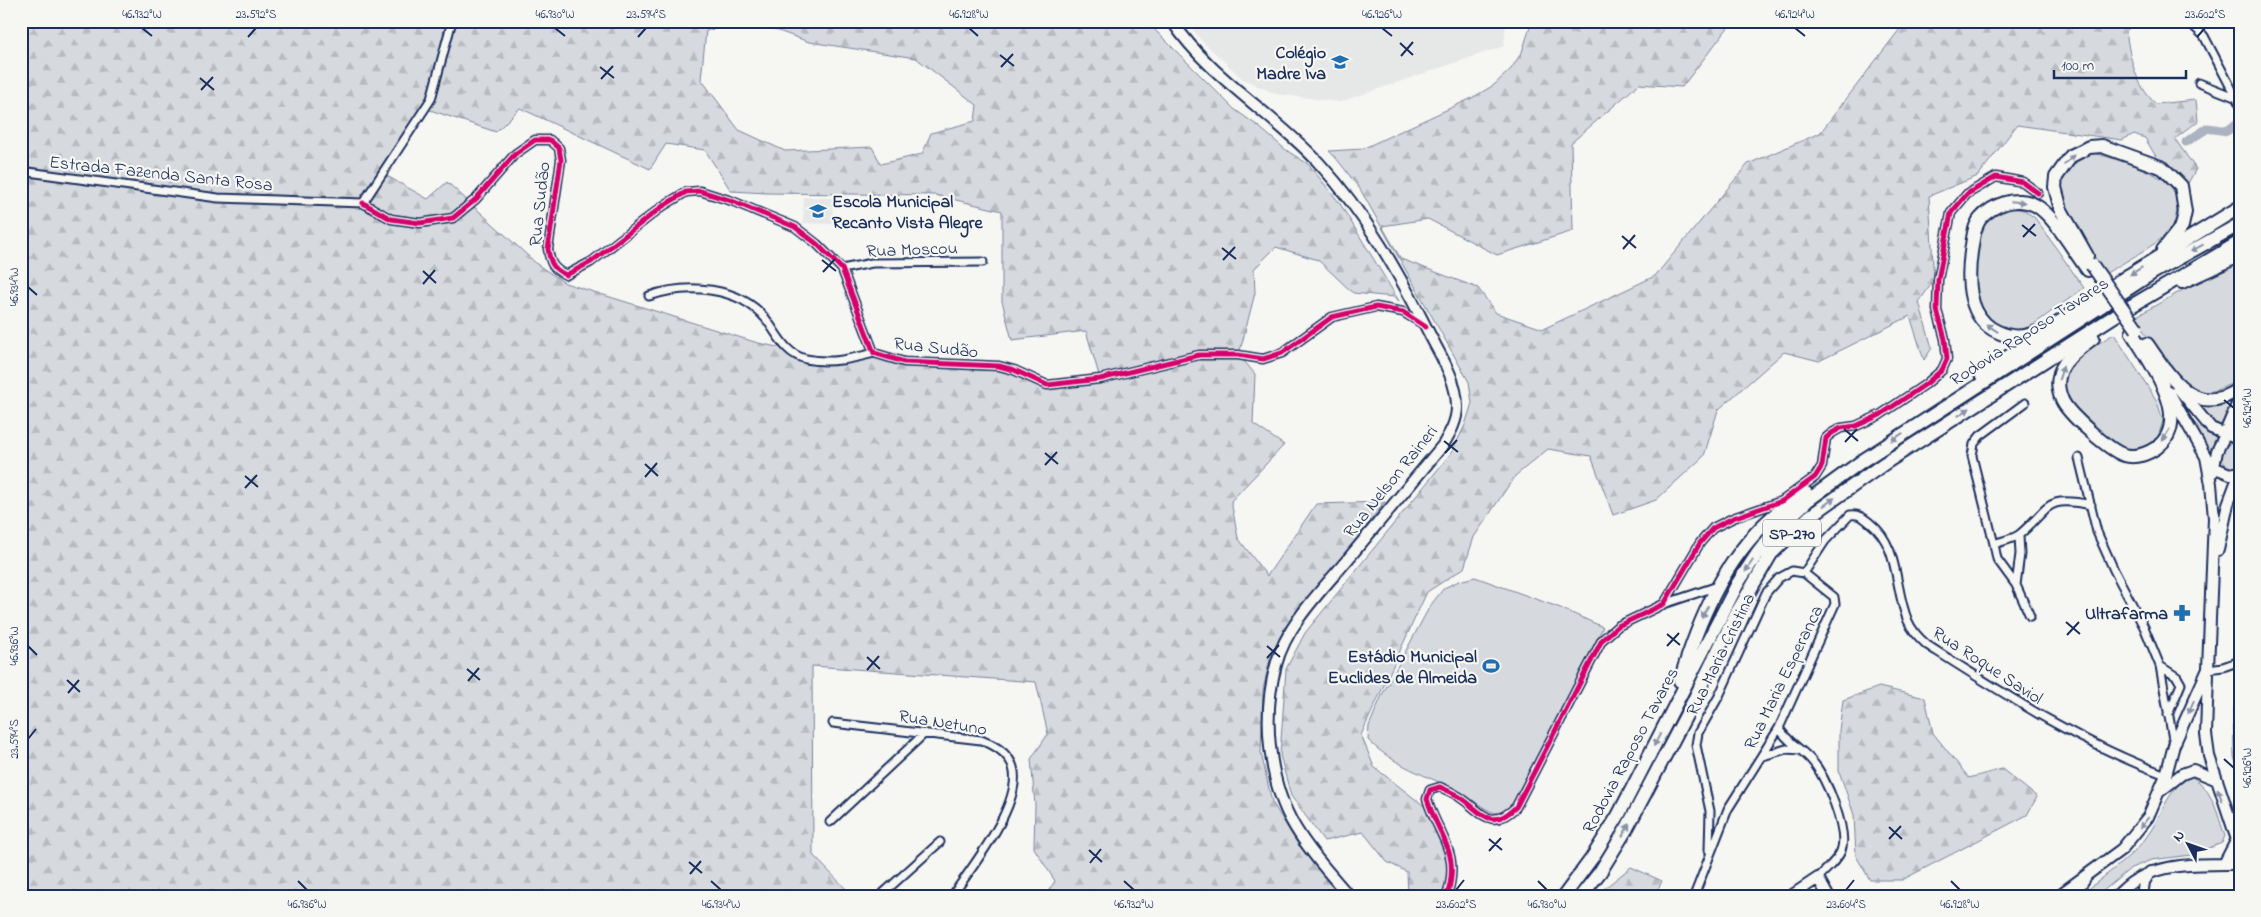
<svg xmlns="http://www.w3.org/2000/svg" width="2261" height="917" font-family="'Indie Flower',sans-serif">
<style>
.built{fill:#e6e7e7}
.green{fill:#d6d9dd;stroke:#78849e}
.forest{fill:url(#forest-firs);stroke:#78849e;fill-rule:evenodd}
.cemetery{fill:url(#cemetery-stones);stroke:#78849e}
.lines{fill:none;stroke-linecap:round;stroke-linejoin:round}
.canal{stroke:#abb2c0;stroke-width:9}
.street-casing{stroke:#1b2f5e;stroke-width:11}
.secondary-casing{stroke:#1b2f5e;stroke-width:14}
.highway-casing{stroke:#1b2f5e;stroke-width:16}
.street{stroke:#f6f6f2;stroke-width:7}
.secondary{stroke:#f6f6f2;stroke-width:10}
.highway{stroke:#f6f6f2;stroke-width:12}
.highway-bridge-casing{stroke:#1b2f5e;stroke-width:16;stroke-linecap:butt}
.highway-bridge{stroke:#f6f6f2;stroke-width:12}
.cycleway-casing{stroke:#f6f6f2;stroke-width:8}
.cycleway{stroke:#d6006c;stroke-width:5}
.oneway{fill:#8892a8}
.ticks{fill:none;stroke:#1b2f5e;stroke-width:2}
.labels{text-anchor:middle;stroke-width:4.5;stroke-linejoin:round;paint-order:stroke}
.shield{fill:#f6f6f2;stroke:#5d6b8a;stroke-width:1}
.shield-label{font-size:16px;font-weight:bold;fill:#1b2f5e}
.poi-label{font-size:18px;font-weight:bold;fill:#1b2f5e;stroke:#f6f6f2;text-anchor:end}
.street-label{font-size:18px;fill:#1b2f5e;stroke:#f6f6f2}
.neatline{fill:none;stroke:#1b2f5e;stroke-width:2}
.ticks-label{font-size:12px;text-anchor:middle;fill:#1b2f5e}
</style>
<defs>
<pattern id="forest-firs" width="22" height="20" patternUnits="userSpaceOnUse" patternTransform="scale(1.25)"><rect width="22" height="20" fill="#d6d9dd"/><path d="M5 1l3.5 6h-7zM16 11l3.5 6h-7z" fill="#b7bbc0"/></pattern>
<pattern id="cemetery-stones" width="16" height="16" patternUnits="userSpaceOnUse" patternTransform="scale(1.25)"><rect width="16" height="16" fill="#d6d9dd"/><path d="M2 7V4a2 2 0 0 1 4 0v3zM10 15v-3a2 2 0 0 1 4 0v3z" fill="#b7bbc0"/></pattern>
</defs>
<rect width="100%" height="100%" fill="#f6f6f2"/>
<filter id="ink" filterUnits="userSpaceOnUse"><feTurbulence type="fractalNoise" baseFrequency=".02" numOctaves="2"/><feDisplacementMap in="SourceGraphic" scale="10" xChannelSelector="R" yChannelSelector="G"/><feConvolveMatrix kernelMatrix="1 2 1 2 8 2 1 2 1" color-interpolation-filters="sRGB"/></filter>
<g filter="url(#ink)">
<path class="built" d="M1186,21H1506L1504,46L1340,102L1276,94L1243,79L1201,40Z
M804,197L833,198L832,224L803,223Z"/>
<path class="green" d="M2088,152C2106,155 2159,172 2170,185C2179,196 2179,216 2171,229C2164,241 2119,265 2105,274L2058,196L2060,173L2069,162Z
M2012,208L2024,210L2035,218L2084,288L2026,330L2008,331L1984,318L1976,304V239L1982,224L1992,213Z
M2234,261L2240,262V379C2227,386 2207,397 2192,390C2170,379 2149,338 2135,317Z
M2114,334L2157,401L2163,421L2158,437C2152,442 2145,448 2138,449C2113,455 2083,416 2066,400L2063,376C2077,357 2093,346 2114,334Z
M2238,395L2223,428L2215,427L2188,396Z
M2189,417L2200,428L2218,436L2209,455Z
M2234,442L2240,443V456L2233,467L2228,468L2221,459L2225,446Z
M1475,577L1558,607L1603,627L1513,806C1509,808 1503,812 1499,813C1488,814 1469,796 1458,791C1426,775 1394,766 1368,740L1369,726L1382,695L1430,606L1444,588L1459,581Z
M2192,777C2213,789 2217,814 2225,836L2222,843L2191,855L2151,860L2131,868L2097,896L2089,893L2090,888C2110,871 2136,854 2150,832C2163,813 2169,785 2192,777Z"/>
<path class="forest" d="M21,21H744L706,31L701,79L739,130L785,151L872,147L881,164L922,154L931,133L975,121L977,105L916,58L809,42L751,21H1146L1234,109L1258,126L1286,150L1308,164L1339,202L1399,301L1394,297L1353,293L1318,260L1276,247L1254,269L1255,293L1239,355L1255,374L1253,424L1284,445L1231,501L1238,538L1267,576L1316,504L1385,502L1287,628L1270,659L1263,690L1261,753L1272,802L1299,846L1347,896H1045L1055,881L1034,848L1035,805L1031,759L1048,734L1036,682L812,666L813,855L853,896H21ZM421,107L496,132L520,108L650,169L666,144L705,150L731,191L767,193L935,195L1002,211V301L1012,340L1086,331L1099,375L1047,385L999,366L904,362L874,353L840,362L805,359L787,349L758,343L565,283L538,265L447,182L428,199L378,171Z
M1532,21H1733L1682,87L1639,84L1571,143L1573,231L1497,255L1428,219L1382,226L1401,259L1478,288L1496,313L1543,329L1655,276L1748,164L1820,133L1906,21H2137L2126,31C2130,58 2135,85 2156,104L2196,100L2198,121L2175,139L2196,169L2186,187L2155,155L2145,138L2134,134L2122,140L2017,125L1978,176L1929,196L1934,280L1919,302L1932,348L1924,360L1910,316L1819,361L1784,352L1718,410L1704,456L1656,500L1613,515L1591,456L1548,449L1515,476L1474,537L1464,568L1427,592L1361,735L1374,767L1428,809L1448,854L1451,877L1445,896H1408L1407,872L1387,862L1363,832L1324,841L1291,796L1280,755L1286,669L1305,633L1452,452L1465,425L1472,403L1469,382L1360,189C1349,176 1341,162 1329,151L1362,149L1472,98L1494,85L1511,69L1522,52Z
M1879,687L1925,698L1933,733L1969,778L2002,769L2037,797L2027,815L1902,880H1870L1856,856L1854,815L1839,771V731L1843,700Z
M1631,867L1662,881L1655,896H1595Z"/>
<path class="cemetery" d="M2240,707V775L2234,757L2233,709Z"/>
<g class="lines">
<path class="canal" d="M2186,142L2208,128L2227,131L2240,121"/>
<g class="street-casing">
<path id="street" d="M2188,21L2204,36L2240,105
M2199,83L2237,98
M21,171L218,198L363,203L431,99L452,21
M363,203L391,219L420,223L453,218L476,199L515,154L535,140H550L559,148L561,160L548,249C550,263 553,269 566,275L591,262L663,206L686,192L700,191L732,201L795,227L817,244L842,269L874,353
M842,269L872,263L983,262
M649,296C687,283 739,286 766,319C778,335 785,354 806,359C830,364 851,359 874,353
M874,353L904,362L999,366L1014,370L1047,385L1100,379L1199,355H1238L1263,359L1282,353L1332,317L1376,307L1403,312L1426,326
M2079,458L2097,532L2114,570L2144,627L2160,666L2174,745
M1994,544L1972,456L1974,444L1980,436L2025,403
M1804,573L1825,541L1850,515C1859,514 1863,517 1870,523C1900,546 1894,589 1908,621C1912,631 1919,638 1927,645C2004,694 2079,743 2166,775
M2016,585L2020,554L2019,536
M1664,604L1718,586
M2030,616L2016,585L1997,559L1994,544C2002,541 2014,539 2020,534C2051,508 2044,495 2091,505
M2160,666L2177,677L2181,684L2168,715
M2208,669L2223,667L2240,661
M833,723L981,740C992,744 1002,749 1009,759C1033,792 971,868 952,896
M1779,728C1787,742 1802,749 1812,761C1826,776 1849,832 1841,851C1837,861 1825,870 1818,878
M1763,756L1786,749L1800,750
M830,822L925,733
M1709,850L1710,811L1696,745L1698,733L1719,696L1766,593L1779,578L1792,571L1804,573
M880,896L940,842
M1447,896C1461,851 1439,838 1427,799L1430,790L1440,787C1446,790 1452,792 1458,796C1481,810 1489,833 1516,807L1602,640L1618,626L1664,604L1700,543L1713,528L1733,518L1782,501L1815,477L1822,466L1826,438L1832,433L1841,428L1856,426L1880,415L1926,384L1942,370L1947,359L1945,339L1937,310L1938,280L1951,213L1967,194L1996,177L2023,182L2038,193
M1694,896L1728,809L1779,728L1835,604L1834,597L1804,573"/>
</g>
<g class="secondary-casing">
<path id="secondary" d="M1172,21C1210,78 1273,113 1319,163C1366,214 1400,275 1431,337C1442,358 1457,381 1457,407C1457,421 1450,433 1443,445C1411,483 1380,521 1348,559C1322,590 1286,625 1276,665C1262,715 1268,782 1295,827C1310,852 1330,874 1349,896
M2178,388L2211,428L2240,440
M2169,392L2206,457L2213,467L2230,474L2240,472
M2213,472L2217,451L2225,435
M2218,550L2228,504L2240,472
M2208,675L2206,734L2209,756L2240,849
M2159,792L2182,774L2193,770L2215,779
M2224,864L2236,841
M1791,896L1818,878L1828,896
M2058,896L2122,849L2148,817L2166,775L2174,745L2208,669L2214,518L2211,484L2206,457
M2079,896V887L2085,878
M2116,896C2122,891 2127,885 2134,881C2163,862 2206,864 2240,864
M2142,896L2144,882L2150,872"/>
</g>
<g class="highway-casing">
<path id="highway" d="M2087,256L2061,210L2055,187L2056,177L2071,156L2089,147L2102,146L2163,168L2181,186L2185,212L2182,226L2163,250
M2182,282L2232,259H2240
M2035,333C2022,338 2011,338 1998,332C1968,319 1967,281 1971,252C1973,241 1973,228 1980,219C1987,211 1995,206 2005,203C2014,200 2026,200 2035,205C2054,215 2074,252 2088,270
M2093,338C2080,348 2061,361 2059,377C2057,385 2059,393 2062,400C2068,414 2109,450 2124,455C2135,458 2147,454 2156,448C2195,421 2149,361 2132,333
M2147,344C2170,376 2195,421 2240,388
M1981,375L2129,275L2240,207
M2225,435L2240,400
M1680,681C1698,622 1724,559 1772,517C1782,508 1795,501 1806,493
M1564,896L1592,858L1618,816L1738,583L1757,554L1776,530L1807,501L1862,461L2154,272L2240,224
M1581,896L1600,872L1627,828L1693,702L1736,614L1771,554L1809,517L1885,463L2116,315L2240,242"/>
</g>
<use href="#street" class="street"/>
<use href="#secondary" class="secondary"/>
<use href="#highway" class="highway"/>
<g class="highway-bridge-casing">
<path id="highway-bridge" d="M2092,265L2137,329"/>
</g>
<use href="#highway-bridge" class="highway-bridge"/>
<g class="cycleway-casing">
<path id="cycleway" d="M363,203L391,219L420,223L453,218L476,199L515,154L535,140H550L559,148L561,160L548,249C550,263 553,269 566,275L591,262L663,206L686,192L700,191L732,201L795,227L817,244L842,269L874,353L904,362L999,366L1014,370L1047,385L1100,379L1199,355H1238L1263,359L1282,353L1332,317L1376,307L1403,312L1426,327
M1447,896C1461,851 1439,838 1427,799L1430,790L1440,787C1446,790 1452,792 1458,796C1481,810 1489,833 1516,807L1602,640L1618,626L1664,604L1700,543L1713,528L1733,518L1782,501L1815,477L1822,466L1826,438L1832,433L1841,428L1856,426L1880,415L1926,384L1942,370L1947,359L1945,339L1937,310L1938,280L1951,213L1967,194L1996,177L2023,182L2038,193"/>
</g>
<use href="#cycleway" class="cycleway"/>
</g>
<defs><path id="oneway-solid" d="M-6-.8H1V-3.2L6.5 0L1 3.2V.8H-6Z" transform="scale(1.25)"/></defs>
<g class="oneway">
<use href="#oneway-solid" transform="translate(2069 160) rotate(-46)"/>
<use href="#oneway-solid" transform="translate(2018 202) rotate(5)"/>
<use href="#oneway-solid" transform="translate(2197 248) rotate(151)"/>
<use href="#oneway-solid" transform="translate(2136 271) rotate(149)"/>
<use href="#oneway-solid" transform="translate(1992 328) rotate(-146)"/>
<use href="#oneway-solid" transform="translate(2061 373) rotate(-72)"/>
<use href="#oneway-solid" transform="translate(1964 412) rotate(-33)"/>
<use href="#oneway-solid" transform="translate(2166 435) rotate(121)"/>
<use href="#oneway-solid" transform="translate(1897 437) rotate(146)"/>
<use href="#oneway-solid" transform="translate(1829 502) rotate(-36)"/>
<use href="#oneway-solid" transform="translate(1749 566) rotate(123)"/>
<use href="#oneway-solid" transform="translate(1705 612) rotate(117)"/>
<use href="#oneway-solid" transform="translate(2191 707) rotate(114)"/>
<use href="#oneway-solid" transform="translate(1657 740) rotate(118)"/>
<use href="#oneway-solid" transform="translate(2220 795) rotate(-110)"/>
<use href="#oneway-solid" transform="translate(2144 823) rotate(128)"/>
<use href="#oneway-solid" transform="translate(1626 830) rotate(-59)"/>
</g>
</g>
<path class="ticks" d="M142,28L152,36M555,28L565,36M969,28L978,36M1382,28L1392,36M1795,28L1805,36M248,37L256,28M638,37L646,28M2197,37L2205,28M1400,43L1413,55M1000,55L1014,66M1401,56L1413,42M600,67L614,78M1001,67L1013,54M200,78L214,90M601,79L613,66M201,90L213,77M2022,225L2036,236M1622,236L1636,248M2023,237L2035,224M1222,248L1236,259M1623,249L1635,235M822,260L836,271M1223,260L1235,247M423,271L436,283M823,272L835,259M423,284L435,270M28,287L37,295M2224,400L2234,408M1844,429L1858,441M1444,441L1458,452M1845,442L1857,429M1045,453L1058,464M1445,453L1457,440M645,464L658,476M1045,465L1057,452M245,476L258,487M645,477L657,463M245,488L257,475M2066,622L2080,634M1667,634L1680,645M2067,635L2079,622M28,646L37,655M1267,646L1280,657M1667,646L1679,633M867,657L880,669M1267,658L1279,645M467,669L480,680M867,670L879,656M67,680L80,692M468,681L479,668M68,693L79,680M28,739L36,729M2224,759L2234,768M1889,827L1902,839M1489,839L1502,850M1889,839L1901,826M1089,850L1102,862M1489,851L1501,838M689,862L702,873M1090,863L1101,849M690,874L701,861M298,881L307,890M711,881L721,890M1124,881L1134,890M1538,881L1547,890M1951,881L1960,890M1456,890L1464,880M1846,890L1854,880"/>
<defs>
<g id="school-bare" transform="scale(1.35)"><path d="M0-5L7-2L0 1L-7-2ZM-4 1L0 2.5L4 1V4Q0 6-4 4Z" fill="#1f6fb2" stroke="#f6f6f2" stroke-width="2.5" paint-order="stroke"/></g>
<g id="pharmacy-bare" transform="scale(1.35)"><path d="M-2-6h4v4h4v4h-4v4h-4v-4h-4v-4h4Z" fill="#1f6fb2" stroke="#f6f6f2" stroke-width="2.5" paint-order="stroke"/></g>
<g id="stadium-bare" transform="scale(1.35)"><path d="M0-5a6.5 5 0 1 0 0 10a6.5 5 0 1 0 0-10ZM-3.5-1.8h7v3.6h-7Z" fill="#1f6fb2" stroke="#f6f6f2" stroke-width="2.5" paint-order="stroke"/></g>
</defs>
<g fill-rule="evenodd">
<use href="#school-bare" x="1340" y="62"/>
<use href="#school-bare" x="818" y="211"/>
<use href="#pharmacy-bare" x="2182" y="613"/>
<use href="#stadium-bare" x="1491" y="666"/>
</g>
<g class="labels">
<rect class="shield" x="1763" y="519.5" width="58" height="27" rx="4"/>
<g class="shield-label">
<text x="1792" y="539">SP-270</text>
</g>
<g class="poi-label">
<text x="1326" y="58">Colégio<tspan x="1326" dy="21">Madre Iva</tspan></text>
<text x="832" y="207" text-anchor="start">Escola Municipal<tspan x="832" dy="21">Recanto Vista Alegre</tspan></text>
<text x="2168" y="619">Ultrafarma</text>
<text x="1477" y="662">Estádio Municipal<tspan x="1477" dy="21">Euclides de Almeida</tspan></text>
</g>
<g class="street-label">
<text transform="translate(161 173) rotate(6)" y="6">Estrada Fazenda Santa Rosa</text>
<text transform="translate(539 204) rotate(-84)" y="6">Rua Sudão</text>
<text transform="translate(912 249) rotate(-2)" y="6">Rua Moscou</text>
<text transform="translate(2029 331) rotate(-33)" y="6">Rodovia Raposo Tavares</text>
<text transform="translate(936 347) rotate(6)" y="6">Rua Sudão</text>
<text transform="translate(1390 481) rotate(-51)" y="6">Rua Nelson Raineri</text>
<text transform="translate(1720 654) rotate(-64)" y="6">Rua Maria Cristina</text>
<text transform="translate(1988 665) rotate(33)" y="6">Rua Roque Saviol</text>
<text transform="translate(1783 677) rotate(-64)" y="6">Rua Maria Esperanca</text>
<text transform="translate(943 722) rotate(9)" y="6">Rua Netuno</text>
<text transform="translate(1630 750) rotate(-62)" y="6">Rodovia Raposo Tavares</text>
</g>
</g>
<rect width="2261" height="917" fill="none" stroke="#f6f6f2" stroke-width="55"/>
<g transform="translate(2188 844) rotate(311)" stroke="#f6f6f2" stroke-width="4" paint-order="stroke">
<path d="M0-4L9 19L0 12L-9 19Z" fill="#1b2f5e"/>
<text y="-8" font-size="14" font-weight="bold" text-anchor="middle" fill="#1b2f5e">N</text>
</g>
<path d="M2054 70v8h132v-8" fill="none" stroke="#1b2f5e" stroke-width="2.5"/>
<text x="2061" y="70" font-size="15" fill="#1b2f5e" stroke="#f6f6f2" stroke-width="4" paint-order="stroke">100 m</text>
<rect x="28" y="28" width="2206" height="862" class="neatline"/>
<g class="ticks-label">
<text x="142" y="18">46.932°W</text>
<text x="256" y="18">23.592°S</text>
<text x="555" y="18">46.930°W</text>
<text x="646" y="18">23.594°S</text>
<text x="969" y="18">46.928°W</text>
<text x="1382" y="18">46.926°W</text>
<text x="1795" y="18">46.924°W</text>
<text x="2205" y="18">23.602°S</text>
<text transform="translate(14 287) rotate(-90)" y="4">46.934°W</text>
<text transform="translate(2247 408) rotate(-90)" y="4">46.924°W</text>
<text transform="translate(14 646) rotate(-90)" y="4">46.936°W</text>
<text transform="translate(14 739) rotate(-90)" y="4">23.594°S</text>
<text transform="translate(2247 768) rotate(-90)" y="4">46.926°W</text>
<text x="307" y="908">46.936°W</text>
<text x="721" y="908">46.934°W</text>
<text x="1134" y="908">46.932°W</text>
<text x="1456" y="908">23.602°S</text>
<text x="1547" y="908">46.930°W</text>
<text x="1846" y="908">23.604°S</text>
<text x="1960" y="908">46.928°W</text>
</g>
</svg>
